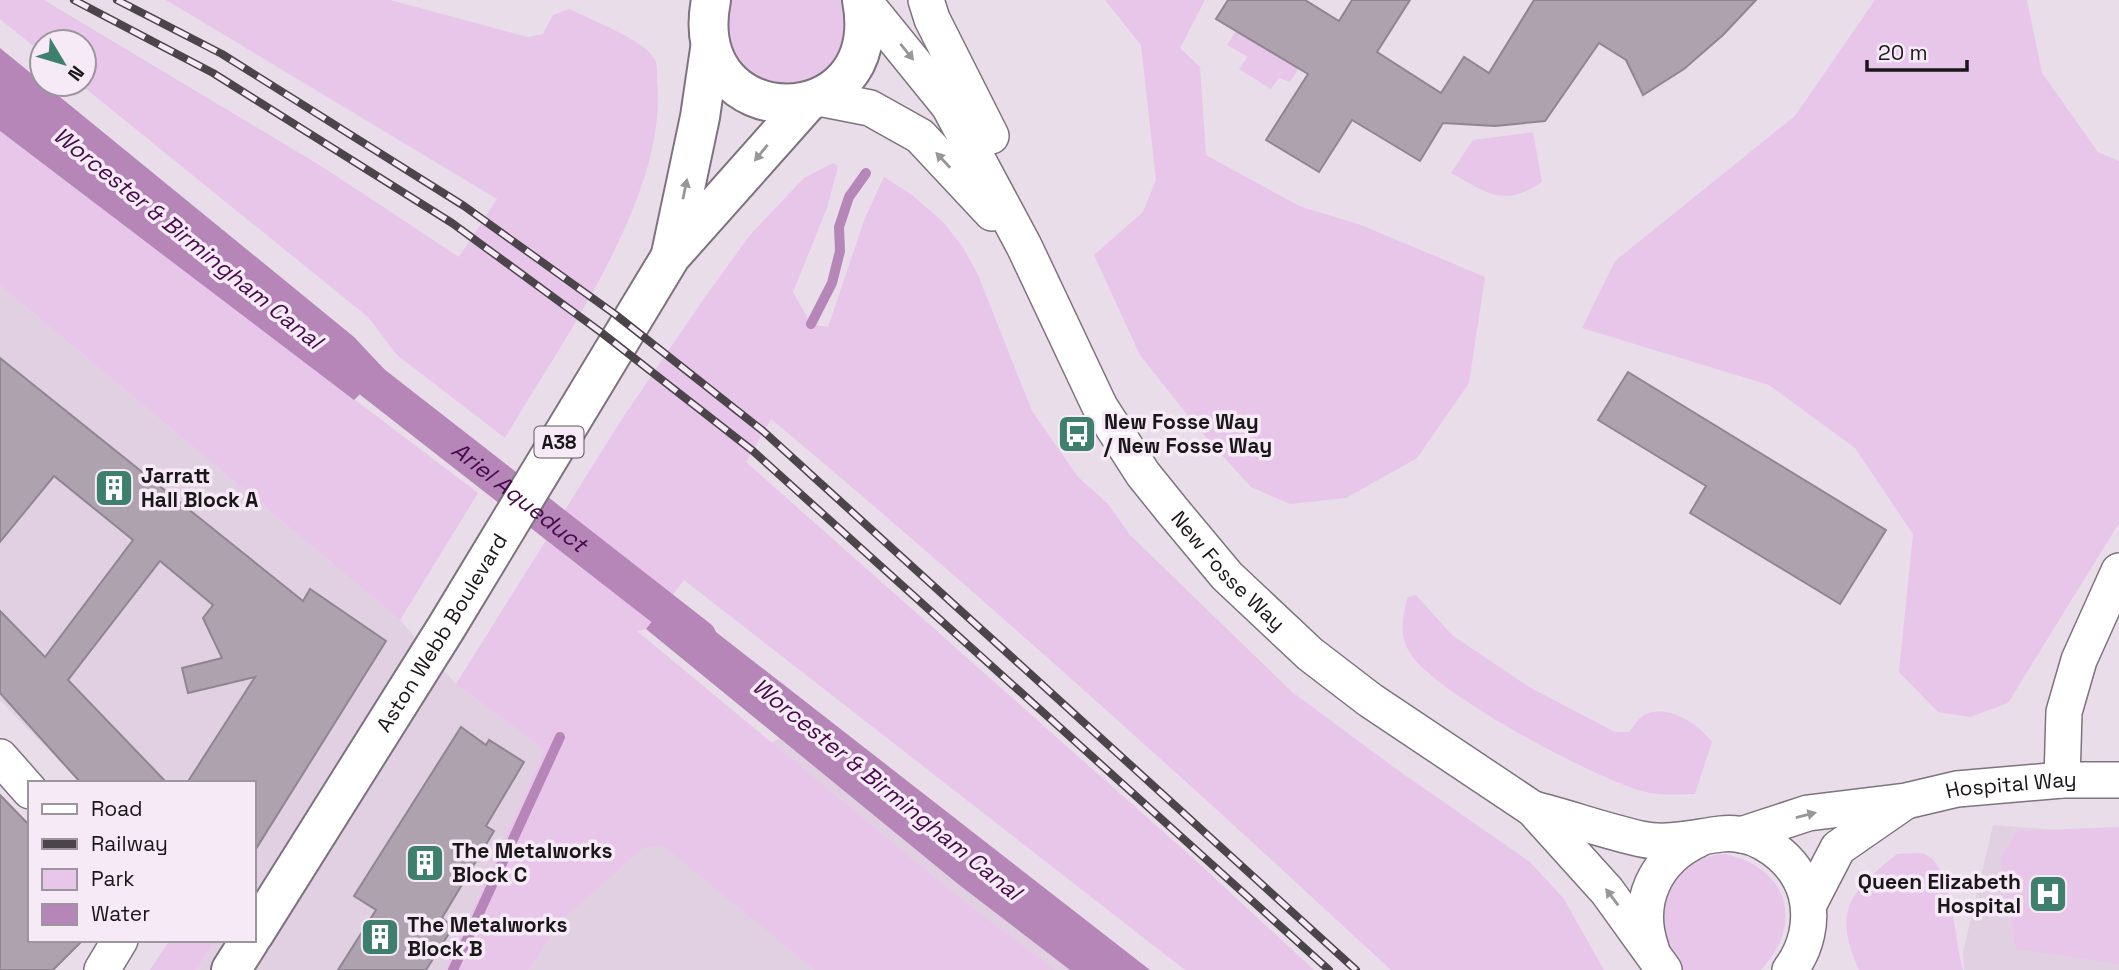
<svg xmlns="http://www.w3.org/2000/svg" width="2119" height="970" font-family="'Space Grotesk',sans-serif">
<style>
.built{fill:#e1d0e2}
.green{fill:#e7c6ea}
.water{fill:#b686b9}
.lines{fill:none;stroke-linecap:round;stroke-linejoin:round}
.stream{stroke:#b686b9;stroke-width:10}
.canal{stroke:#b686b9;stroke-width:35}
.building{fill:#ada2ad;stroke:#908590;stroke-width:2}
.minor-casing{stroke:#7d737e;stroke-width:38}
.highway-casing{stroke:#7d737e;stroke-width:42}
.minor{stroke:#fff;stroke-width:35}
.highway{stroke:#fff;stroke-width:38}
.rail-casing{stroke:#4b454b;stroke-width:8}
.rail{stroke:#f5eaf6;stroke-width:5;stroke-dasharray:16;stroke-linecap:butt}
.oneway{fill:#989698}
.labels{text-anchor:middle;stroke-width:7;stroke-linejoin:round;paint-order:stroke}
.shield{fill:#f5eaf6;stroke:#5c565c;stroke-width:2}
.shield-label{font-size:19px;font-weight:bold;fill:#1a161a}
.poi-label{font-size:21px;font-weight:bold;fill:#1a161a;stroke:#f5eaf6;text-anchor:start}
.street-label{font-size:21px;fill:#1a161a;stroke:#f5eaf6}
.water-label{font-size:23px;font-style:italic;fill:#46094b;stroke:#f5eaf6}
</style>
<rect width="100%" height="100%" fill="#e8dde9"/>
<path class="built" d="M0,285L400,620L456,684L545,750L445,970H150L170,940H254V783H81L0,700Z
M779,738L958,884L1070,970H467L635,828Z
M1993,825L2119,835V970H1964L1963,952Z"/>
<path class="green" d="M0,0H44L321,166L459,257L497,199L166,0H390L528,37L543,34L553,15L569,9C589,19 647,41 655,60C658,66 657,75 657,81C669,195 561,342 505,438L397,355L368,317L80,84H84V42H42V53L0,19Z
M724,0H847L841,63L801,90L753,83L722,46Z
M1105,0H1205L1180,48L1200,67L1206,155L1299,206L1361,225L1485,277L1469,383L1417,458L1346,498L1290,504L1251,487L1201,432L1140,355L1094,255L1143,212L1156,180L1141,45Z
M1875,0H2027L2042,73L2098,152L2119,161V523L2008,703L1970,717L1938,712L1899,672L1913,534L1855,448L1769,385L1582,328L1615,261L1795,116Z
M1236,31L1298,69L1290,82L1279,78L1271,89L1239,69L1248,57L1227,45Z
M0,131L478,493L400,620L0,285Z
M1533,132L1542,182C1504,208 1487,193 1451,173L1473,140Z
M833,163L838,166L827,208L793,292L811,324L828,327L865,218L884,177L912,195L944,223L964,249L978,275L1032,411L1078,477L1108,504L1130,535L1292,692L1399,771L1530,862L1564,899L1604,970H1391C1188,782 983,596 771,419L746,462L1195,860L1314,970H1185L684,580L646,629L637,631L952,892L1055,970H815L662,845L643,848L561,920L528,970H445L545,750L456,684L622,419L705,297L750,235L804,178Z
M1416,595L1452,635L1529,687L1615,732H1629C1633,727 1638,719 1644,715C1668,703 1698,724 1712,742L1695,794C1678,794 1658,796 1642,791C1594,778 1434,693 1410,653C1399,635 1402,616 1408,597Z
M2119,827V964L2016,949L2000,858L2018,831Z
M1725,854C1788,868 1805,922 1761,970H1681L1670,959L1658,900C1680,870 1685,858 1725,854Z
M1897,854C1905,854 1916,852 1924,854C1952,862 1955,944 1963,970H1859C1832,910 1850,892 1897,854Z
M170,940H215L196,970H150Z"/>
<path class="water" d="M0,48L354,337L385,370L354,400L0,131Z
M671,597L1150,970H1070L958,884L646,629Z"/>
<g class="lines">
<path class="stream" d="M811,324L832,283L840,251L839,227L849,197L866,173
M453,970L560,737"/>
<path class="canal" id="s1" d="M335,353L699,637"/>
</g>
<path class="building" d="M1228,0H1305L1339,21L1352,0H1410L1377,52L1441,93L1464,57L1489,73L1534,0H1756L1723,35L1684,69L1643,95L1626,60L1599,43L1545,121L1495,126L1443,123L1420,161L1352,120L1319,172L1266,140L1308,74L1216,19Z
M0,358L303,601L310,589L386,641L254,852V783H187L255,677L188,693L182,668L222,658L203,618L213,605L160,561L68,680L167,783H81L0,693V611L45,657L133,540L54,476L0,542Z
M1628,372L1886,530L1840,604L1690,513L1706,486L1598,420Z
M461,727L486,745L489,740L524,762L486,826L494,831L442,918L453,927L426,970H338L376,910L354,896Z
M0,795L30,826V940H83L53,970H0Z"/>
<g class="lines">
<g class="minor-casing">
<g id="minor">
<path id="s2" d="M863,0L949,106L1024,246L1100,407L1143,474L1172,510L1227,576L1310,654L1370,700L1533,809L1607,891L1664,970"/>
<path d="M926,0L932,19L991,136"/>
<path d="M819,98L870,108L920,136L992,213"/>
<path d="M0,757L30,791"/>
<path d="M2062,780L2064,712L2079,660L2119,571"/>
<path d="M1533,809C1569,818 1605,831 1641,839C1667,845 1696,837 1721,834C1759,830 1796,859 1806,894C1813,921 1806,949 1790,970"/>
<path id="s3" d="M1741,835L1808,813L1906,801L1957,789L2062,780H2119"/>
<path d="M1809,904L1838,848L1903,803"/>
<path d="M1651,948C1635,902 1655,859 1699,839"/>
<path d="M102,970L120,940"/>
</g>
</g>
<g class="highway-casing">
<g id="highway">
<path d="M711,0C684,137 888,139 862,0"/>
<path d="M671,254L700,117L710,49"/>
<path id="s4" d="M254,934L446,628L671,256L807,103"/>
<path d="M231,970L250,940"/>
</g>
</g>
<use href="#minor" class="minor"/>
<use href="#highway" class="highway"/>
<g class="rail-casing">
<path id="rail" d="M74,0L213,73L452,223L602,333L753,451L1329,970
M117,0L222,54L464,206L616,315L763,431L1356,970"/>
</g>
<use href="#rail" class="rail"/>
</g>
<defs><path id="oneway-solid" d="M-6-.8H1V-3.2L6.5 0L1 3.2V.8H-6Z" transform="scale(1.75)"/></defs>
<g class="oneway">
<use href="#oneway-solid" transform="translate(907 52) rotate(51)"/>
<use href="#oneway-solid" transform="translate(761 153) rotate(129)"/>
<use href="#oneway-solid" transform="translate(943 160) rotate(-133)"/>
<use href="#oneway-solid" transform="translate(685 189) rotate(-78)"/>
<use href="#oneway-solid" transform="translate(1806 815) rotate(-14)"/>
<use href="#oneway-solid" transform="translate(1612 897) rotate(-127)"/>
</g>
<defs>
<g id="bus-square" transform="scale(2.0125)"><rect x="-9" y="-9" width="18" height="18" rx="4" fill="#3f7f6e" stroke="#f5eaf6"/><path d="M-5-6H5V4H4V6H2V4H-2V6H-4V4H-5ZM-3.5-4V0h7V-4ZM-3.5 1.2v1.5H-2V1.2ZM2 1.2v1.5H3.5V1.2Z" fill="#fff"/></g>
<g id="building-square" transform="scale(2.0125)"><rect x="-9" y="-9" width="18" height="18" rx="4" fill="#3f7f6e" stroke="#f5eaf6"/><path d="M-4-6H4V6H1V3H-1V6H-4ZM-2.5-4.3h1.7v1.8h-1.7ZM.8-4.3h1.7v1.8H.8ZM-2.5-1h1.7V.8h-1.7ZM.8-1h1.7V.8H.8Z" fill="#fff"/></g>
<g id="hospital-square" transform="scale(2.0125)"><rect x="-9" y="-9" width="18" height="18" rx="4" fill="#3f7f6e" stroke="#f5eaf6"/><path d="M-5-5h3v3.5h4V-5h3V5h-3V1.5h-4V5h-3Z" fill="#fff"/></g>
</defs>
<g fill-rule="evenodd">
<use href="#bus-square" x="1077" y="434"/>
<use href="#building-square" x="114" y="488"/>
<use href="#building-square" x="425" y="863"/>
<use href="#hospital-square" x="2048" y="894"/>
<use href="#building-square" x="380" y="937"/>
</g>
<g class="labels">
<rect class="shield" x="534.5" y="426.5" width="49" height="31" rx="5"/>
<g class="shield-label">
<text x="559" y="449">A38</text>
</g>
<g class="poi-label">
<text x="1104" y="429">New Fosse Way<tspan x="1104" dy="24">/ New Fosse Way</tspan></text>
<text x="141" y="483">Jarratt<tspan x="141" dy="24">Hall Block A</tspan></text>
<text x="452" y="858">The Metalworks<tspan x="452" dy="24">Block C</tspan></text>
<text x="2021" y="889" text-anchor="end">Queen Elizabeth<tspan x="2021" dy="24">Hospital</tspan></text>
<text x="407" y="932">The Metalworks<tspan x="407" dy="24">Block B</tspan></text>
</g>
<g class="street-label">
<text dy="7" stroke="none"><textPath href="#s2" startOffset="682">New Fosse Way</textPath></text>
<text dy="7" stroke="none"><textPath href="#s4" startOffset="355">Aston Webb Boulevard</textPath></text>
<text dy="7" stroke="none"><textPath href="#s3" startOffset="276">Hospital Way</textPath></text>
</g>
<g class="water-label">
<text transform="translate(188 238) rotate(39)" y="8">Worcester &amp; Birmingham Canal</text>
<text dy="8" stroke="none"><textPath href="#s1" startOffset="234">Ariel Aqueduct</textPath></text>
<text transform="translate(887 789) rotate(39)" y="8">Worcester &amp; Birmingham Canal</text>
</g>
</g>
<rect x="28" y="781" width="228" height="161" fill="#f5eaf6" stroke="#9d959e" stroke-width="2"/>
<rect x="42" y="804" width="35" height="10" fill="#ffffff" stroke="#9d959e" stroke-width="2"/>
<text x="91" y="816" font-size="21" fill="#1a161a">Road</text>
<rect x="42" y="839" width="35" height="10" fill="#4b454b" stroke="#9d959e" stroke-width="2"/>
<text x="91" y="851" font-size="21" fill="#1a161a">Railway</text>
<rect x="42" y="869" width="35" height="21" fill="#e7c6ea" stroke="#9d959e" stroke-width="2"/>
<text x="91" y="886" font-size="21" fill="#1a161a">Park</text>
<rect x="42" y="904" width="35" height="21" fill="#b686b9" stroke="#9d959e" stroke-width="2"/>
<text x="91" y="921" font-size="21" fill="#1a161a">Water</text>
<g transform="translate(63 63) rotate(128)"><circle r="33" fill="#f5eaf6" stroke="#9d959e" stroke-width="2"/>
<path d="M0-5L12 26L0 18L-12 26Z" fill="#3f7f6e"/>
<text y="-10" font-size="19" font-weight="bold" text-anchor="middle" fill="#1a161a">N</text>
</g>
<path d="M1867 60v10h100v-10" fill="none" stroke="#1a161a" stroke-width="3.5"/>
<text x="1878" y="60" font-size="21" fill="#1a161a" stroke="#f5eaf6" stroke-width="5" paint-order="stroke">20 m</text>
</svg>
